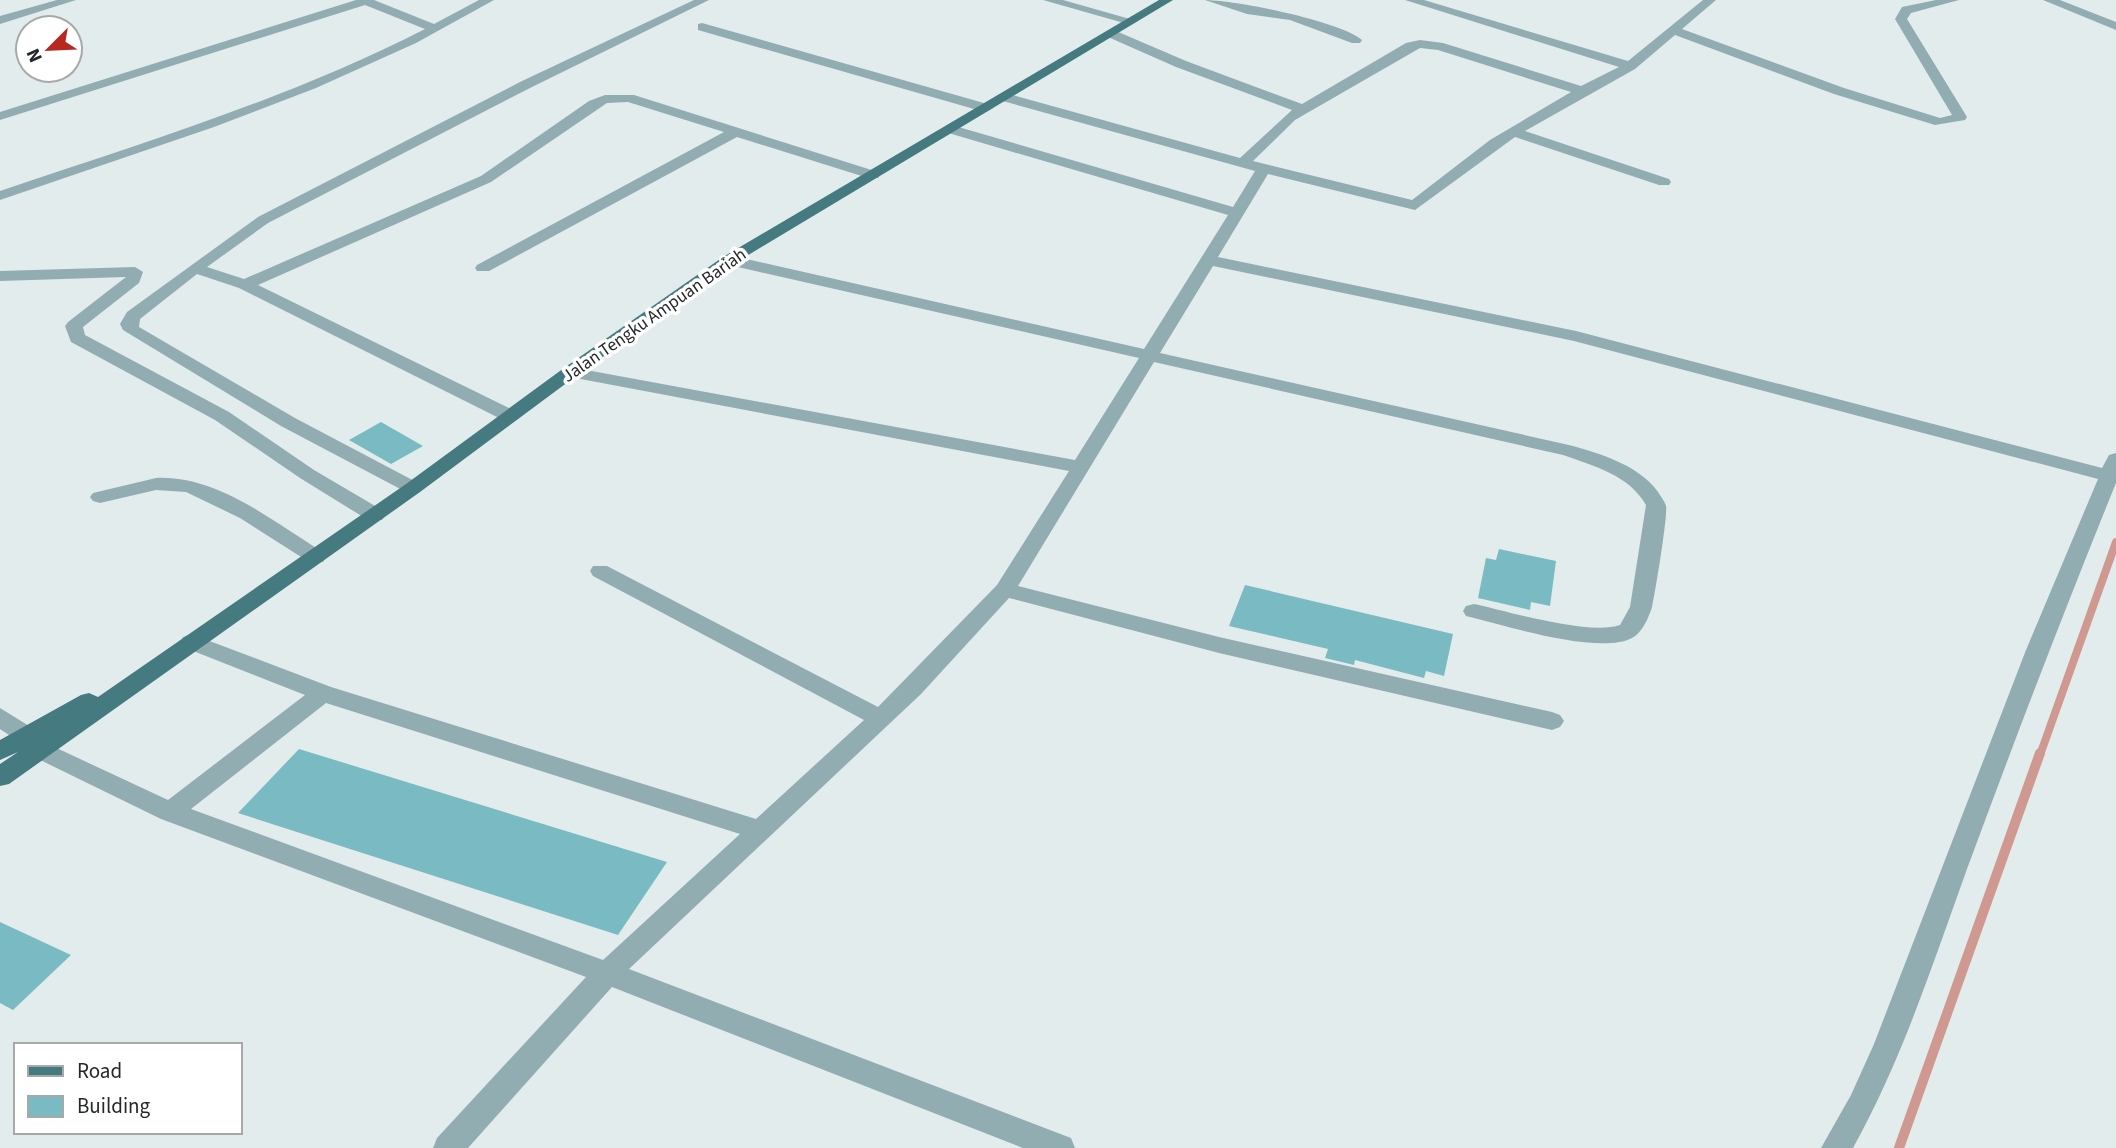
<svg xmlns="http://www.w3.org/2000/svg" width="2116" height="1148" viewBox="0 0 2116 1148" font-family="'Source Sans 3',sans-serif">
  <rect width="100%" height="100%" fill="#e3eced"/>
  <g fill="none" stroke-linecap="round" stroke-linejoin="round">
    <path stroke="#cf9890" stroke-width="8" d="M 2040,755 L 2116,542"/>
    <path stroke="#cf9890" stroke-width="10" d="M 1899,1148 L 2040,753"/>
  </g>
  <path fill="#7abbc3" d="M 381,422 L 423,446 L 391,464 L 349,440 Z
    M 1499,549 L 1556,561 L 1550,606 L 1531,602 L 1530,610 L 1478,598 L 1486,558 L 1496,560 Z
    M 1245,585 L 1453,634 L 1444,676 L 1426,671 L 1424,678 L 1355,660 L 1354,665 L 1325,658 L 1328,649 L 1229,626 Z
    M 299,749 L 667,862 L 618,935 L 238,813 Z
    M 0,922 L 71,955 L 13,1010 L 0,1003 Z"/>
  <g fill="none" stroke-linecap="round" stroke-linejoin="round">
    <path fill="#92adb1" fill-rule="evenodd" d="M 57,0 L 76,0 L 0,24 L 0,16 Z
      M 356,0 L 374,0 L 434,24 L 479,0 L 494,0 L 416,43 L 316,88 L 214,127 L 0,200 L 0,191 C 143,143 290,98 425,29 L 365,5 L 0,120 L 0,112 Z
      M 694,0 L 709,0 L 532,87 L 268,223 L 207,267 L 244,279 L 481,176 L 589,101 L 605,95 L 634,95 L 878,172 L 880,175 L 878,178 L 868,178 L 737,137 L 489,271 L 477,271 L 475,268 L 477,265 L 724,132 L 628,102 L 607,103 L 491,182 L 258,285 L 517,412 L 519,416 L 517,420 L 503,420 L 239,288 L 197,274 L 140,319 L 139,327 L 295,418 L 420,484 L 423,488 L 420,492 L 406,492 L 281,426 L 123,330 L 120,324 L 127,312 L 258,217 L 522,81 Z
      M 1043,0 L 1063,0 L 1137,21 L 1131,25 Z
      M 1205,0 C 1235,0 1340,21 1362,40 L 1360,43 L 1352,43 L 1290,20 L 1247,14 Z
      M 1405,0 L 1424,0 L 1628,61 L 1703,0 L 1716,0 L 1682,29 L 1844,88 L 1940,118 L 1952,115 L 1895,19 L 1902,7 L 1936,0 L 1959,0 L 1911,13 L 1907,19 L 1967,117 L 1965,120 L 1935,125 L 1834,94 L 1675,35 L 1635,69 L 1525,131 L 1669,179 L 1671,182 L 1669,185 L 1659,185 L 1515,137 L 1415,210 L 1268,174 L 1218,257 L 1576,331 L 2102,468 L 2109,455 L 2116,453 L 2116,483 C 2064,611 2015,739 1967,869 C 1933,963 1902,1060 1853,1148 L 1821,1148 L 1851,1095 L 1874,1044 L 2026,650 L 2098,479 L 1574,341 L 1213,266 L 1160,353 L 1569,445 C 1599,453 1639,465 1658,492 C 1660,495 1665,502 1666,506 C 1668,516 1655,593 1652,607 C 1649,617 1642,633 1632,638 C 1600,655 1510,627 1474,618 L 1466,616 L 1463,611 L 1466,606 L 1474,604 C 1507,611 1589,636 1620,625 L 1630,607 L 1646,505 C 1629,475 1594,466 1563,455 L 1154,362 L 1018,586 L 1219,637 L 1552,712 L 1560,715 L 1564,721 L 1560,727 L 1552,730 L 1219,653 L 1009,598 L 921,694 L 629,969 L 1071,1138 L 1075,1148 L 1023,1148 L 612,987 L 468,1148 L 433,1148 L 437,1138 L 586,977 L 161,819 L 32,756 L 18,741 L 0,729 L 0,708 L 34,729 L 48,744 L 168,800 L 305,695 L 183,647 L 180,642 L 183,637 L 191,634 L 331,687 L 756,819 L 864,720 L 593,576 L 590,571 L 593,566 L 607,566 L 878,707 L 997,585 L 1069,471 L 570,377 L 561,372 L 564,368 L 570,367 L 1075,460 L 1139,358 L 729,265 L 721,260 L 729,255 L 1144,349 L 1228,215 L 945,132 L 945,126 L 955,126 L 1233,207 L 1255,171 L 999,100 L 997,97 L 1004,93 L 1009,94 L 1240,158 L 1292,110 L 1176,67 L 1108,37 L 1108,31 L 1116,31 L 1186,61 L 1302,104 L 1406,43 L 1420,40 L 1443,43 L 1581,86 L 1619,67 ZM 1420,48 L 1438,50 L 1571,92 L 1490,140 L 1412,200 L 1253,161 L 1295,120 ZM 326,703 L 740,834 L 603,960 L 191,809 Z
      M 2043,0 L 2060,0 L 2116,22 L 2116,30 Z
      M 702,23 L 991,105 L 993,108 L 986,112 L 981,111 L 698,30 L 698,24 Z
      M 135,267 L 143,272 L 139,283 L 83,327 L 85,335 L 229,412 L 314,470 L 382,510 L 385,515 L 382,520 L 368,520 L 300,478 L 215,420 L 71,342 L 65,326 L 68,322 L 126,277 L 0,281 L 0,271 Z
      M 156,478 C 218,475 273,522 323,552 L 326,557 L 323,562 L 309,562 L 240,518 L 186,492 L 156,490 L 100,503 L 93,501 L 90,497 L 93,493 Z"/>
    <path fill="#457a80" fill-rule="evenodd" d="M 1159,0 L 1173,0 L 735,263 L 576,376 L 420,492 L 9,784 L 0,786 L 0,764 L 18,752 L 0,760 L 0,740 L 81,695 L 89,693 L 98,697 L 406,484 L 564,368 L 723,257 Z"/>
  </g>
  <g text-anchor="middle" stroke-width="7" stroke-linejoin="round" paint-order="stroke">
    <g font-size="18" fill="#242828" stroke="#fff">
      <text transform="translate(654 315) rotate(-35)" y="6">Jalan Tengku Ampuan Bariah</text>
    </g>
  </g>
  <rect x="14" y="1043" width="228" height="91" fill="#ffffff" stroke="#a7a9a9" stroke-width="2"/>
  <rect x="28" y="1066" width="35" height="10" fill="#457a80" stroke="#a7a9a9" stroke-width="2"/>
  <text x="77" y="1078" font-size="21" fill="#242828">Road</text>
  <rect x="28" y="1096" width="35" height="21" fill="#7abbc3" stroke="#a7a9a9" stroke-width="2"/>
  <text x="77" y="1113" font-size="21" fill="#242828">Building</text>
  <g transform="translate(49 49) rotate(246)"><circle r="33" fill="#ffffff" stroke="#a7a9a9" stroke-width="2"/>
  <path d="M0-5L12 26L0 18L-12 26Z" fill="#b72920"/>
  <text y="-10" font-size="19" font-weight="bold" text-anchor="middle" fill="#242828">N</text>
  </g>
</svg>
